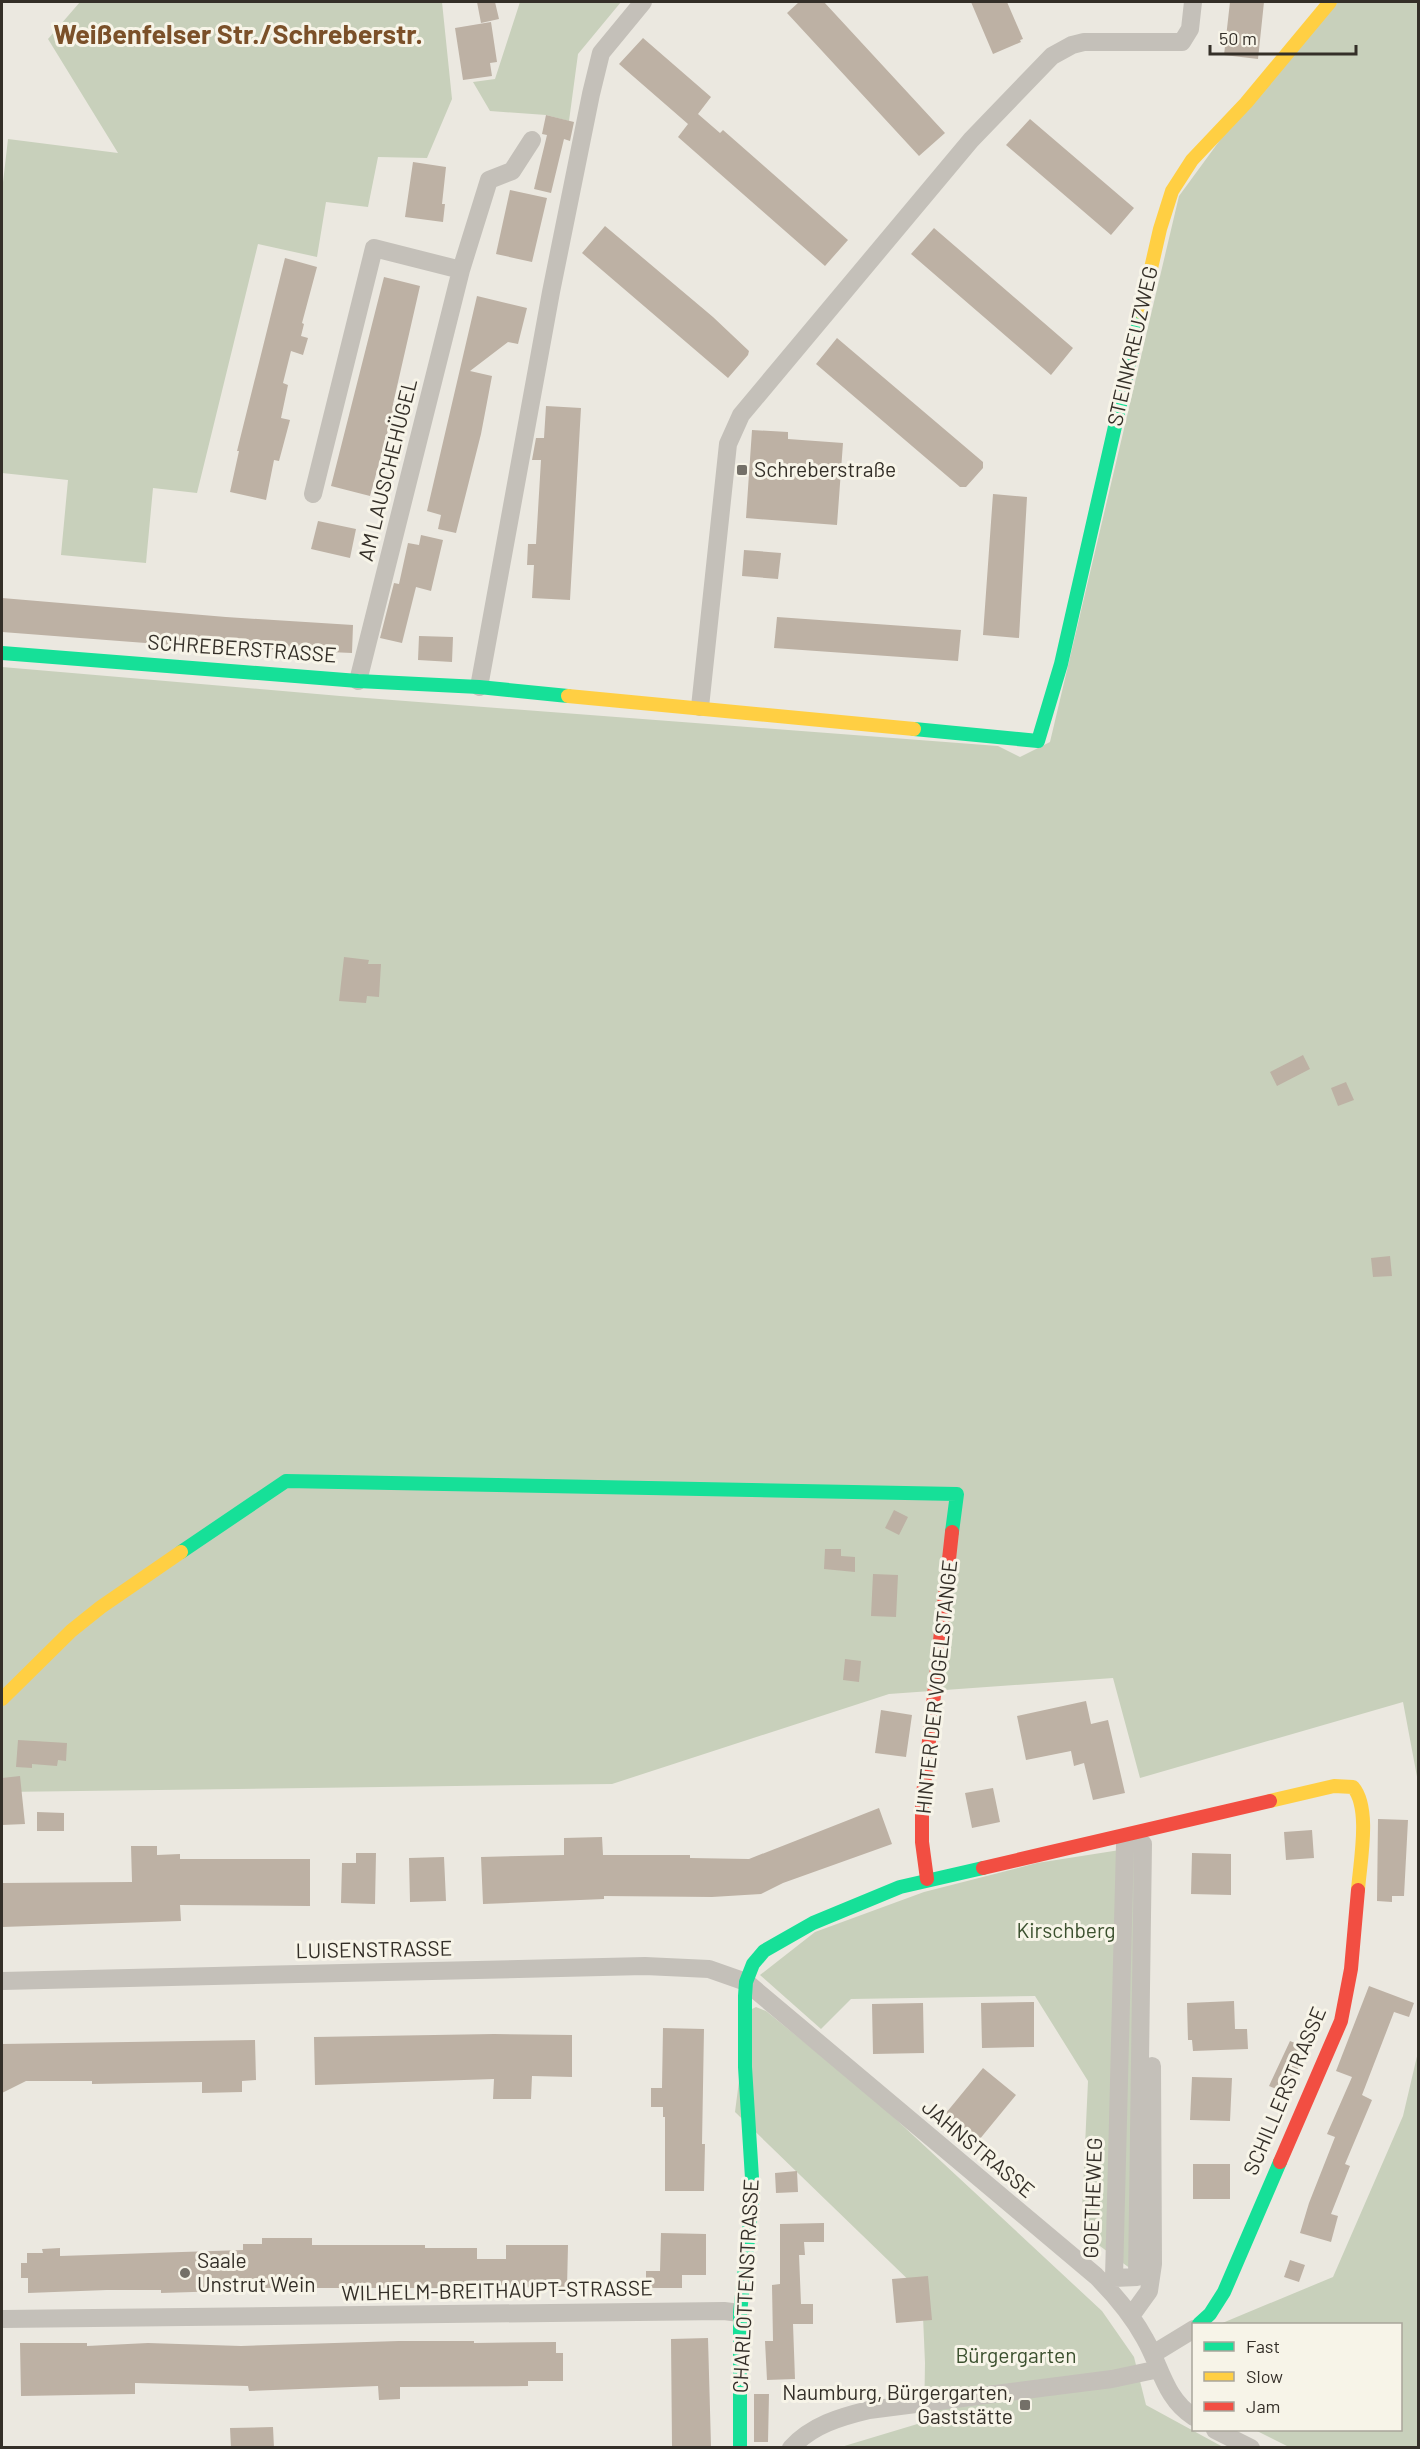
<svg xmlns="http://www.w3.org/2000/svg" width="1420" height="2449" viewBox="0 0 1420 2449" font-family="Barlow,sans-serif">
  <rect width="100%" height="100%" fill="#ebe8e0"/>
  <path fill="#c8d0bb" d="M 80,2 L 442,2 L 452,99 L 427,158 L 378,157 L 368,207 L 326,202 L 317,257 L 258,244 L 197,493 L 153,488 L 146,563 L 61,555 L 68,480 L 2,473 L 2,191 L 8,139 L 118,153 L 48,39 Z
    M 520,2 L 621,2 L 578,54 L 569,121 L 546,115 L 490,111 L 473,82 L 495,79 Z
    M 1338,2 L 1418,2 L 1418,1782 L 1403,1702 L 1140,1778 L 1113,1678 L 889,1694 L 612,1784 L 2,1792 L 2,667 L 340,696 L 998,746 L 1020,757 L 1050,742 L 1179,196 L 1223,136 Z
    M 1139,1847 L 1135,2272 L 1081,2232 L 1088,2081 L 1035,1996 L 851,1999 L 821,2029 L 760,1975 L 815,1932 L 924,1892 L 1037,1863 Z
    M 756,2007 L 766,2011 L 873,2098 L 1102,2311 L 1134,2357 L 1146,2405 L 1223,2447 L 841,2447 L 924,2422 L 925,2363 L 922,2293 L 735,2112 L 748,2011 Z
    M 1418,2052 L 1418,2447 L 1289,2447 L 1255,2430 L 1400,2430 L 1400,2324 L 1220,2324 L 1333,2277 L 1403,2116 Z"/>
  <path fill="#bdb1a4" d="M 477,2 L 495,2 L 499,19 L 481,23 Z
    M 799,2 L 824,2 L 945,133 L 919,156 L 787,13 Z
    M 971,2 L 1007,2 L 1023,39 L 1020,40 L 1021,42 L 993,54 Z
    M 1230,2 L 1264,2 L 1258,59 L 1224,55 Z
    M 491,22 L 497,62 L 490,63 L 492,76 L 463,80 L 455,28 Z
    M 643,38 L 711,97 L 698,114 L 720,133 L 723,130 L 848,240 L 825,266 L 678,137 L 688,124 L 619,64 Z
    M 546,115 L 574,122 L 570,141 L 564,139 L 551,193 L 534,189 L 547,135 L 542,134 Z
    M 1030,119 L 1134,208 L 1111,235 L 1006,145 Z
    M 413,162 L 446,167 L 442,204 L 445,204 L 443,222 L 405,217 Z
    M 510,190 L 547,198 L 532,262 L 496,254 Z
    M 605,226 L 713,317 L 749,351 L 748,355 L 728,378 L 582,253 Z
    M 934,228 L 1073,348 L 1051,375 L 911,254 Z
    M 285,258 L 317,267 L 302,323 L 304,324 L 301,336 L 308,338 L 303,355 L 291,351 L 283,383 L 288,385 L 281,418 L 290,420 L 279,461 L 274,460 L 266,500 L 230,492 L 239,451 L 237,451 Z
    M 384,277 L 420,286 L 393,404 L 395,405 L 370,496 L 331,486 Z
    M 477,296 L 527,308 L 518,344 L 508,342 L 470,371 L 492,376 L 481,434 L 456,533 L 438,529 L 441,515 L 427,511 Z
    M 837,338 L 983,462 L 983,468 L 966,487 L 960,487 L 816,364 Z
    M 546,406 L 581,408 L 570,600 L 532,598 L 534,565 L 527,565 L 528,544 L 536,544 L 541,460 L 532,460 L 536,438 L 544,438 Z
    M 752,430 L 788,432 L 788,439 L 843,443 L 837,525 L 746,518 Z
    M 993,494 L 1027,497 L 1019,638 L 983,635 Z
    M 318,521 L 356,529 L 350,558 L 311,549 Z
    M 421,535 L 443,540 L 431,591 L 416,587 L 402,643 L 380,638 L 394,583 L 399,584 L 408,543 L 419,545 Z
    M 744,550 L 781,553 L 778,579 L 742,576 Z
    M 2,598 L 226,617 L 353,625 L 352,653 L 263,649 L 263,651 L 224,649 L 2,632 Z
    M 777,617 L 961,630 L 958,661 L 774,648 Z
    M 419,636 L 453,637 L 452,662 L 418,660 Z
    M 344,957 L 369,960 L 368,964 L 381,964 L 379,997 L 367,996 L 366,1003 L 339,1001 Z
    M 1303,1055 L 1310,1069 L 1277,1086 L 1270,1072 Z
    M 1346,1082 L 1354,1100 L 1338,1106 L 1331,1088 Z
    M 1390,1256 L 1392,1276 L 1373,1277 L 1371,1258 Z
    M 894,1510 L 908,1517 L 899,1535 L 885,1528 Z
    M 825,1549 L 841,1549 L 841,1556 L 855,1557 L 855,1572 L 824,1569 Z
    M 873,1574 L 898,1575 L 896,1617 L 871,1616 Z
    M 845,1659 L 861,1661 L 859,1682 L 843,1680 Z
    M 1086,1701 L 1091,1724 L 1108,1720 L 1125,1793 L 1093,1800 L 1084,1763 L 1074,1766 L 1071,1751 L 1026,1760 L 1017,1716 Z
    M 881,1710 L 912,1715 L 906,1757 L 875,1753 Z
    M 18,1740 L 67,1743 L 66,1761 L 58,1760 L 57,1766 L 32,1764 L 32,1768 L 16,1767 Z
    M 20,1776 L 25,1824 L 2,1825 L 2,1778 Z
    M 993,1788 L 1000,1822 L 972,1828 L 965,1793 Z
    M 879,1808 L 892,1844 L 783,1883 L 761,1894 L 712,1897 L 604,1896 L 604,1899 L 483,1904 L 481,1857 L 564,1855 L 564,1838 L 602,1837 L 603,1855 L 690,1855 L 690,1858 L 749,1859 Z
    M 37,1812 L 64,1813 L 64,1831 L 37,1831 Z
    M 1378,1819 L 1408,1820 L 1404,1896 L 1392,1896 L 1392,1902 L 1377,1901 Z
    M 1312,1830 L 1314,1858 L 1286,1860 L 1284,1832 Z
    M 131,1846 L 157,1846 L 157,1855 L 180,1854 L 180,1859 L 310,1859 L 310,1906 L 180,1905 L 181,1921 L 2,1927 L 2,1883 L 132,1882 Z
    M 356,1853 L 376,1853 L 375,1904 L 341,1903 L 342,1863 L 356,1863 Z
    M 1192,1853 L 1231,1854 L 1231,1895 L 1191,1894 Z
    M 444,1857 L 446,1901 L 410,1902 L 409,1858 Z
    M 1369,1986 L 1414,2003 L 1409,2017 L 1394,2012 L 1362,2095 L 1372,2100 L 1345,2164 L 1350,2166 L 1331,2214 L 1338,2216 L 1331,2242 L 1300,2233 L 1309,2203 L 1335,2137 L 1327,2134 L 1352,2077 L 1336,2071 Z
    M 1234,2001 L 1235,2029 L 1247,2029 L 1248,2049 L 1193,2051 L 1192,2040 L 1188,2040 L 1187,2003 Z
    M 1034,2002 L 1034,2047 L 982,2048 L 981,2003 Z
    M 923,2003 L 924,2053 L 873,2054 L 872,2004 Z
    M 663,2028 L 704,2029 L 702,2144 L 705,2144 L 704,2191 L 665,2191 L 665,2117 L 663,2117 L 663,2107 L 651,2107 L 651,2088 L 662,2088 Z
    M 494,2034 L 572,2035 L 572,2077 L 532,2076 L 531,2099 L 493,2099 L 494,2079 L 315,2085 L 314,2037 Z
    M 255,2040 L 256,2080 L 242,2081 L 242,2092 L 202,2093 L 202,2082 L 92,2084 L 92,2081 L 26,2081 L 2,2093 L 2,2044 Z
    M 1290,2041 L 1307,2048 L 1287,2093 L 1269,2086 Z
    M 983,2068 L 1016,2095 L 979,2140 L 946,2113 Z
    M 1192,2077 L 1232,2078 L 1230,2121 L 1190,2120 Z
    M 1193,2164 L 1230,2164 L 1230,2199 L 1193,2199 Z
    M 797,2171 L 798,2192 L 776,2193 L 775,2173 Z
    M 824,2223 L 824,2242 L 804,2242 L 805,2255 L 799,2255 L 801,2304 L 813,2304 L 813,2324 L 793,2324 L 795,2379 L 767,2380 L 765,2341 L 773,2341 L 772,2285 L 780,2284 L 780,2224 Z
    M 661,2233 L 706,2234 L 706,2275 L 682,2275 L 682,2288 L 646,2288 L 646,2271 L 660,2271 Z
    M 262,2238 L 312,2238 L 312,2245 L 425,2245 L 425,2248 L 477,2248 L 477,2259 L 506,2259 L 506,2245 L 568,2245 L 567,2288 L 505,2287 L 505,2285 L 469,2286 L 469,2288 L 225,2288 L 225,2291 L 161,2293 L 161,2290 L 107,2290 L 28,2293 L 28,2278 L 21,2278 L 21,2263 L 27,2263 L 27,2253 L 43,2253 L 42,2249 L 60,2248 L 60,2256 L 243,2250 L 243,2244 L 262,2244 Z
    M 1290,2260 L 1305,2265 L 1299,2282 L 1284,2277 Z
    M 928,2276 L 932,2320 L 896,2323 L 892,2279 Z
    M 708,2338 L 711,2446 L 672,2446 L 671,2339 Z
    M 399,2341 L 474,2341 L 474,2343 L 556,2342 L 556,2353 L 563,2353 L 563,2381 L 528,2381 L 528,2386 L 400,2387 L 400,2399 L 379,2400 L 378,2386 L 249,2391 L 248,2386 L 135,2383 L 135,2394 L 21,2396 L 20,2343 L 87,2343 L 87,2346 L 148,2343 L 241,2346 Z
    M 754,2394 L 769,2394 L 768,2442 L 754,2442 Z
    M 273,2427 L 274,2448 L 231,2448 L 230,2428 Z"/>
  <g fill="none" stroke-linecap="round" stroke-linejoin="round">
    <path stroke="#c4c0b9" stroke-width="18" d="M 313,494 L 374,248 L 461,270
      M 358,681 L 461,270 L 489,180 L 512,171 L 532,140
      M 479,687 L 551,292 L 591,94 L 601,53 L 643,2
      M 700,707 L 728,444 L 741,415 L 971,140 L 1052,56 L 1072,45 L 1084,42 L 1182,42 L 1190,29 L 1193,2
      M 1135,1843 L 1143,1844 L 1137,2277 L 1114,2278 L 1125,1844 Z
      M 2,1981 L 645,1966 L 709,1969 L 746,1982 L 1096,2276 C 1115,2295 1132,2315 1145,2339 C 1161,2367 1165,2399 1194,2417
      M 1131,2316 L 1149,2291 L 1153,2264 L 1152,2066
      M 2,2319 L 724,2311 L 740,2313
      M 1153,2354 L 1194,2329
      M 1215,2430 L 1251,2448
      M 791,2448 C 812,2425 840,2417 869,2410 L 1112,2379 L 1159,2369"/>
    <path stroke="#16e098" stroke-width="14" d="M 2,653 L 358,681 L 479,687 L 568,696
      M 914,729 L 1038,741 L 1061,664 L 1141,312
      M 181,1552 L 286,1481 L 957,1494 L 952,1532
      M 1199,2324 L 1210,2314 L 1224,2292 L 1280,2162
      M 740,2448 L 740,2313 L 753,2194 L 745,2067 L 745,1996 L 746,1982 L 753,1964 L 764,1951 L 813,1923 L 900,1887 L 983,1868"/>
    <path stroke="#ffcf43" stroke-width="14" d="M 1141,312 L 1160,229 L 1172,191 L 1192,160 L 1246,103 L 1330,2
      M 568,696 L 914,729
      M 2,1699 L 71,1631 L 101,1607 L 181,1552
      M 1270,1801 L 1334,1786 L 1353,1787 C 1371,1808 1360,1862 1358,1890"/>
    <path stroke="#f24e42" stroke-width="14" d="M 983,1868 L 1270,1801
      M 927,1879 L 922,1842 L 922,1804 L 952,1532
      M 1280,2162 L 1341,2021 L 1351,1969 L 1358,1890"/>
  </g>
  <g fill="#747068" stroke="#f7f4e8" stroke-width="2">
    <rect x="736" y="464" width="12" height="12" rx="3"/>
    <circle cx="185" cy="2273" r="6"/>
    <rect x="1019" y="2399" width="12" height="12" rx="3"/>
  </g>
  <g text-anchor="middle" stroke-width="6" stroke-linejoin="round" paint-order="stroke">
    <g font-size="21" fill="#342f28" stroke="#f7f4e8">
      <text transform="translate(1133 346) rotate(-77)" y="7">STEINKREUZWEG</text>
      <text transform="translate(388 470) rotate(-76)" y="7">AM LAUSCHEHÜGEL</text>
      <text transform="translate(242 649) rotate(4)" y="7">SCHREBERSTRASSE</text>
      <text transform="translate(937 1687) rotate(-84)" y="7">HINTER DER VOGELSTANGE</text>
      <text transform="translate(374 1950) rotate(-1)" y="7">LUISENSTRASSE</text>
      <text transform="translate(1285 2091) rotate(-67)" y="7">SCHILLERSTRASSE</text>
      <text transform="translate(978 2149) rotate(40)" y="7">JAHNSTRASSE</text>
      <text transform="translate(1093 2198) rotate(-88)" y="7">GOETHEWEG</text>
      <text transform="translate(746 2286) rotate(-87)" y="7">CHARLOTTENSTRASSE</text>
      <text transform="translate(497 2291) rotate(-1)" y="7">WILHELM-BREITHAUPT-STRASSE</text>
    </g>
    <g font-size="21" fill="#342f28" stroke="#f7f4e8" text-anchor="start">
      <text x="754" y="477">Schreberstraße</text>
      <text x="197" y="2268">Saale<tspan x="197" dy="24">Unstrut Wein</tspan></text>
      <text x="1013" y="2400" text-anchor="end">Naumburg, Bürgergarten,<tspan x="1013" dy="24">Gaststätte</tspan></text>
    </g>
    <g font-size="21" fill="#3b502e" stroke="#f7f4e8">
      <text x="1066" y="1938">Kirschberg</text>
      <text x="1016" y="2363">Bürgergarten</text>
    </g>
    <g font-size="27" font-weight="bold" fill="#7b5029" stroke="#f7f4e8">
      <text x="238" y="44">Weißenfelser Str./Schreberstr.</text>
    </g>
  </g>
  <rect width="1420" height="2449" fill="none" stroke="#342f28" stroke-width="6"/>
  <rect x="1192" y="2323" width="210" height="108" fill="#f7f4e8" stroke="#a9a59b" stroke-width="1.5"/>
  <rect x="1204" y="2342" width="30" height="9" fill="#16e098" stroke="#a9a59b" stroke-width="1.5"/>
  <text x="1246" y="2353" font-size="18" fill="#342f28">Fast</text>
  <rect x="1204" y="2372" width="30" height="9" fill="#ffcf43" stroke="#a9a59b" stroke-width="1.5"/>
  <text x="1246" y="2383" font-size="18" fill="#342f28">Slow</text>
  <rect x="1204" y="2402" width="30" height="9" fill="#f24e42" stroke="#a9a59b" stroke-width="1.5"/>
  <text x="1246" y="2413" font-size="18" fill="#342f28">Jam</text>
  <path d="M1210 45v9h146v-9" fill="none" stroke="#342f28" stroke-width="3"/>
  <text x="1219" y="45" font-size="18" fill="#342f28" stroke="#f7f4e8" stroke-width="4.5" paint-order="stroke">50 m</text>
</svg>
